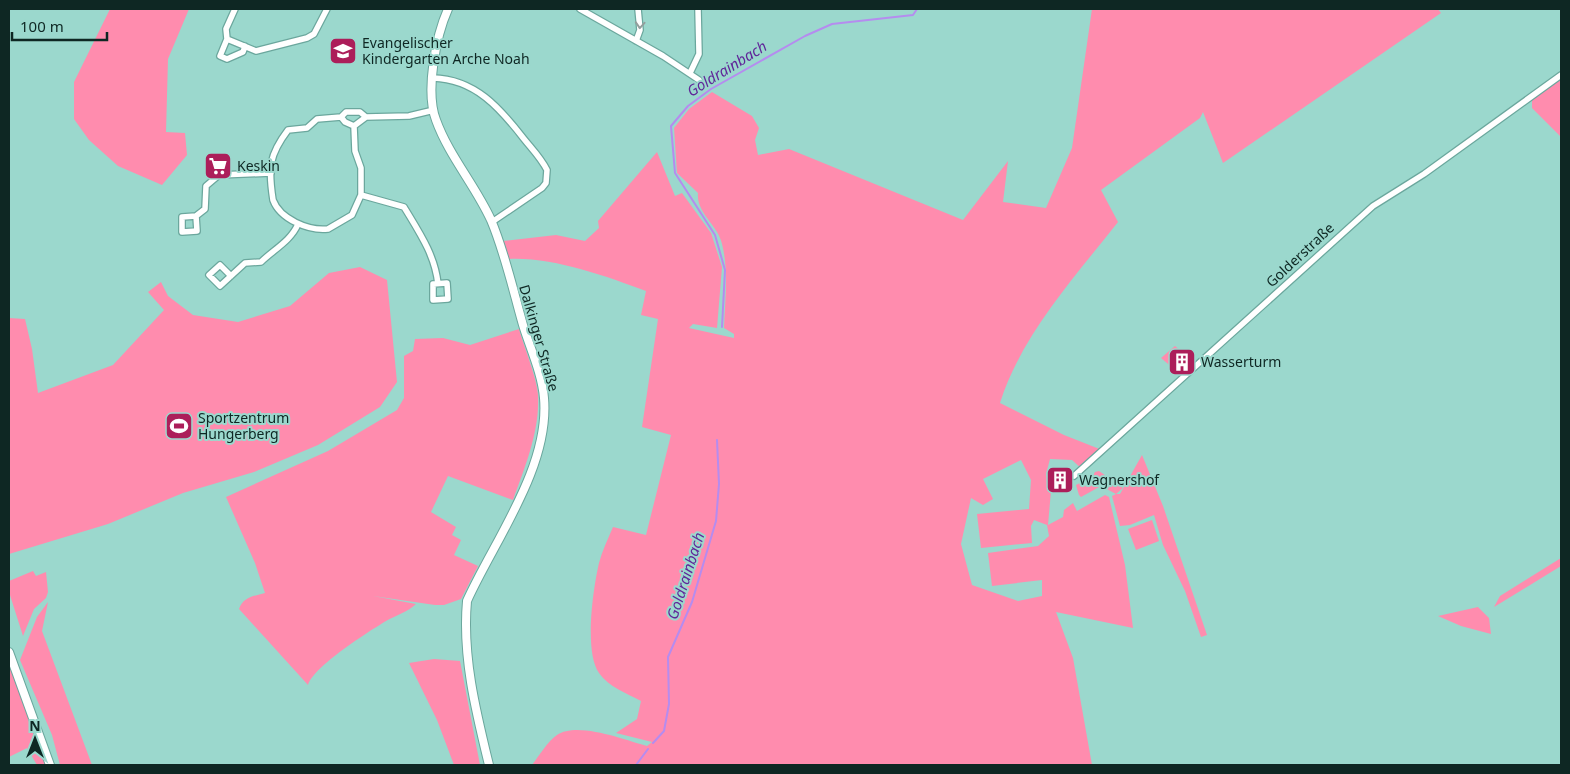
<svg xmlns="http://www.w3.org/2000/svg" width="1570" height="774" viewBox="0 0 1570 774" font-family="'Noto Sans',sans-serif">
  <rect width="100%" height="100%" fill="#9bd8cd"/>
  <path fill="#ff8cae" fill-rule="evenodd" d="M 110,9 L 189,9 L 168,59 L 166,132 L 185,133 L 187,155 L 162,185 L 118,166 L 89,140 L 74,119 L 74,82 Z
    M 1092,9 L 1438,9 L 1441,13 L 1223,163 L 1203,112 L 1200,118 L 1101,190 L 1118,222 C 1074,278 1022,334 1000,403 L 1064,435 L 1102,450 L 1082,469 L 1072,460 L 1050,459 L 1046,474 L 1051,491 L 1048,525 L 1063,517 L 1064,510 L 1073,503 L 1077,511 L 1105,495 L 1109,497 L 1125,565 L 1133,628 L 1056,612 L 1073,658 L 1092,765 L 532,765 C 539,756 547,742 557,735 C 577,721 625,740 647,746 L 652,742 L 616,733 L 637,719 L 641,701 C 626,693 609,687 599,673 C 584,652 593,589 599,563 C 602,551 608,539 613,527 L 646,535 L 671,435 L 642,427 L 658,319 L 641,315 L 646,291 C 605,276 553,257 509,259 L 503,241 L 556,235 L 585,241 L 599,228 L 598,221 L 657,152 L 675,196 L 682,193 L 711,233 L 722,267 L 717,328 L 693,324 L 689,328 L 734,338 L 734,334 L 724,328 C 725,300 729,271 722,244 C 718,225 696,213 698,193 L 677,173 L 674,128 L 689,109 L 712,92 L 752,116 L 759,128 L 755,140 L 758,155 L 789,149 L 963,220 L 1008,161 L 1003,202 L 1046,208 L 1072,148 ZM 1021,460 L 1031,480 L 1029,509 L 977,514 L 981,548 L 1032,543 L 1031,526 L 1034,520 L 1047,525 L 1049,536 L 1038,546 L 988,553 L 992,586 L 1042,580 L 1042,596 L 1018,601 L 972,585 L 961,544 L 971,498 L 983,505 L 993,499 L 983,479 Z
    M 1561,78 L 1561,137 L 1532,108 L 1532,99 Z
    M 360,267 L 387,280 L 397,382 L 380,407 L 318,445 L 254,472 L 183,493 L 108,524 L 9,554 L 9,318 L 25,319 L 32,349 L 38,393 L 113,365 L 164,310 L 148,292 L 161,282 L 168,296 L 193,315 L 238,322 L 290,306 L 329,273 Z
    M 519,329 C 524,347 537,378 538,395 C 540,431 525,467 513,500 L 448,476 L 431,512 L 456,527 L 452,535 L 461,540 L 454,555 L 478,566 L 461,599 L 444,605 L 435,605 L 373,596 L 416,604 C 409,611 395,616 386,621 C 368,632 314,666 308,685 L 239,609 C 243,597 254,596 265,593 L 255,563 L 226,497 L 328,451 L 397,410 L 404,398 L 404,356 L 413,351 L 415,339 L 443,338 L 470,345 Z
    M 1175,346 L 1194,362 L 1180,374 L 1161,358 Z
    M 1142,455 L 1163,506 L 1207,635 L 1201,637 L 1185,591 L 1163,545 L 1154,515 L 1130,525 L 1120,526 L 1112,496 L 1116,494 L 1101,486 L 1081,497 L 1079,495 L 1076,485 L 1080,483 L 1087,487 L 1095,472 L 1099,471 L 1123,488 L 1116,494 L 1120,494 Z
    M 1152,520 L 1159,541 L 1136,550 L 1128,529 Z
    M 1561,558 L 1561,566 L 1494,607 L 1500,596 Z
    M 33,571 L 36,576 L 46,572 L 48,592 L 46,598 L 34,609 L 23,636 L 9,592 L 9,581 Z
    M 48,602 L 42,631 L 92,765 L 60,765 L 52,735 L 20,660 L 37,617 Z
    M 1478,607 L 1489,618 L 1491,634 L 1461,626 L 1438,616 Z
    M 434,659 L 460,661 L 480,765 L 454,765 L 437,720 L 409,663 Z
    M 9,663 L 46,765 L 37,765 L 27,748 L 9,757 Z"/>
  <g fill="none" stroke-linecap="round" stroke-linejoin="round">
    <path stroke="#b58cef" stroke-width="2" d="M 722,327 L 725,270 L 715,235 L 675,173 L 671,126 L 688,106 L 711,89 L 805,36 L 832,24 L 913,15 L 917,9
      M 653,743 L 664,731 L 669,704 L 668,657 L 692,602 L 716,521 L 719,484 L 717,440
      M 636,765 L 648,749"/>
    <g stroke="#6ba79d" stroke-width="8">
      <path id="minor" d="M 580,9 L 663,56 L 699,80
        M 227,39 L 226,29 L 235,9
        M 636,41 L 640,30 L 638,9
        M 245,46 L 243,52 L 227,59 L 220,56 L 227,39 L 256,51 L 307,38 L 314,34 L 327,9
        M 690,73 L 699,54 L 698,9
        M 433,78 C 475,79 500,108 524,139 C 532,149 541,158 547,170 L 546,183 L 542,188 L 492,222
        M 346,112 L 360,112 L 366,117 L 354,126 L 345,122 L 341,117 Z
        M 341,117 L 317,119 L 307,128 L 288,130 C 269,155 268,168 273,200 C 280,219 308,231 328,229 L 352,215 L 361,195 L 361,168 L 355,151 L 354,126
        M 366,117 L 409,116 L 434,110
        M 361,195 L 404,207 C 419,232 435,255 438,284
        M 196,216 L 197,231 L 182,232 L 182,217 L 196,216 L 205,209 L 206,186 L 219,175 L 271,173
        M 231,276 L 220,265 L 209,275 L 220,286 L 245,263 L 261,262 C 273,250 291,241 298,224
        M 447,283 L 448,299 L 433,300 L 433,284 Z
        M 1074,476 L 1373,206 L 1424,174 L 1561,75"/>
    </g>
    <g stroke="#6ba79d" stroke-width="10">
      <path id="tertiary" d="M 448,9 C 436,36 425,91 436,120 C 449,156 475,185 491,220 C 505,253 513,290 523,325 C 530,348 542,373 544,398 C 550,467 494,541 467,601 C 462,656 476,712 489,765
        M 9,652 L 50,765"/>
    </g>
    <use href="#minor" stroke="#fff" stroke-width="5.5"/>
    <use href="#tertiary" stroke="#fff" stroke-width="8"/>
  </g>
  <defs><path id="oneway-chevron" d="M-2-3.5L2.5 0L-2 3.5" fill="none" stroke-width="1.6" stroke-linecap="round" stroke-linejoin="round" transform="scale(1.25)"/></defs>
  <use stroke="#939e9c" href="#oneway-chevron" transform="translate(640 25) rotate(94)"/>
  <defs>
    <g id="school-square" transform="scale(1.4375)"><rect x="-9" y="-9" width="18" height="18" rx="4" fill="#ac1e5a" stroke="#9bd8cd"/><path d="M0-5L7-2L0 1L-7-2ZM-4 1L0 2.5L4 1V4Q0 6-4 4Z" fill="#fff"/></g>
    <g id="supermarket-square" transform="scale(1.4375)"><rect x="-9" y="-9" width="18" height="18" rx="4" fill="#ac1e5a" stroke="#9bd8cd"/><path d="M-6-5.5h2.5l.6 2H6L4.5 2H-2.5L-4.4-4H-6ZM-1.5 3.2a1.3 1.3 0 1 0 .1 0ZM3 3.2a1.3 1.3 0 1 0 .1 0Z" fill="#fff"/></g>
    <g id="building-square" transform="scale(1.4375)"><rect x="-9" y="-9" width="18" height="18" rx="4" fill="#ac1e5a" stroke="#9bd8cd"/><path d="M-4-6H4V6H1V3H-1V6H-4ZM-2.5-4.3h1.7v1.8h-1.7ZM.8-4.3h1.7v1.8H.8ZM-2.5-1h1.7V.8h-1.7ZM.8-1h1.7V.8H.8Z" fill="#fff"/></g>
    <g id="stadium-square" transform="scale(1.4375)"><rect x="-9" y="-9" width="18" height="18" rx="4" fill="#ac1e5a" stroke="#9bd8cd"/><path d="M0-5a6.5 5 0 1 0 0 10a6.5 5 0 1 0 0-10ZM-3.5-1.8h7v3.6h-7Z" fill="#fff"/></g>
  </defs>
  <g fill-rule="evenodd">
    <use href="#school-square" x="343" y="51"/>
    <use href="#supermarket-square" x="218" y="166"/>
    <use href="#building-square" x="1182" y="362"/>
    <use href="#stadium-square" x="179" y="426"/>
    <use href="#building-square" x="1060" y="480"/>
  </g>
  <g text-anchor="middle" stroke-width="4" stroke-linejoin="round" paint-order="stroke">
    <g font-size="14" fill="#0e2723" stroke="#9bd8cd" text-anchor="start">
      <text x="362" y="48">Evangelischer<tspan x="362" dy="16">Kindergarten Arche Noah</tspan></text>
      <text x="237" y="171">Keskin</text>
      <text x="1201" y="367">Wasserturm</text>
      <text x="198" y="423">Sportzentrum<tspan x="198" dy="16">Hungerberg</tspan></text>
      <text x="1079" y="485">Wagnershof</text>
    </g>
    <g font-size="14" fill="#0e2723" stroke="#9bd8cd">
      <text transform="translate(1300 255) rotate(-43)" y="5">Golderstraße</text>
      <text transform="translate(539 338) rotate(74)" y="5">Dalkinger Straße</text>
    </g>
    <g font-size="15" font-style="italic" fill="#602799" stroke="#9bd8cd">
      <text transform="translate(727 69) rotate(-32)" y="5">Goldrainbach</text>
      <text transform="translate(686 576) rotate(-72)" y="5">Goldrainbach</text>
    </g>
  </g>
  <rect width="1570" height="774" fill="none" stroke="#0e2723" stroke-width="20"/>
  <g transform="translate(35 739)" stroke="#9bd8cd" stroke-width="4" paint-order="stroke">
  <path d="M0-4L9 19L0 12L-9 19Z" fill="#0e2723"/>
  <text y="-8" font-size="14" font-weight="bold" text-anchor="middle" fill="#0e2723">N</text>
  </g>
  <path d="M12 32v8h95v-8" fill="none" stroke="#0e2723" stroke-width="2.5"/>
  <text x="20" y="32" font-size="15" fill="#0e2723" stroke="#9bd8cd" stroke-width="4" paint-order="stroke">100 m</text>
</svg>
